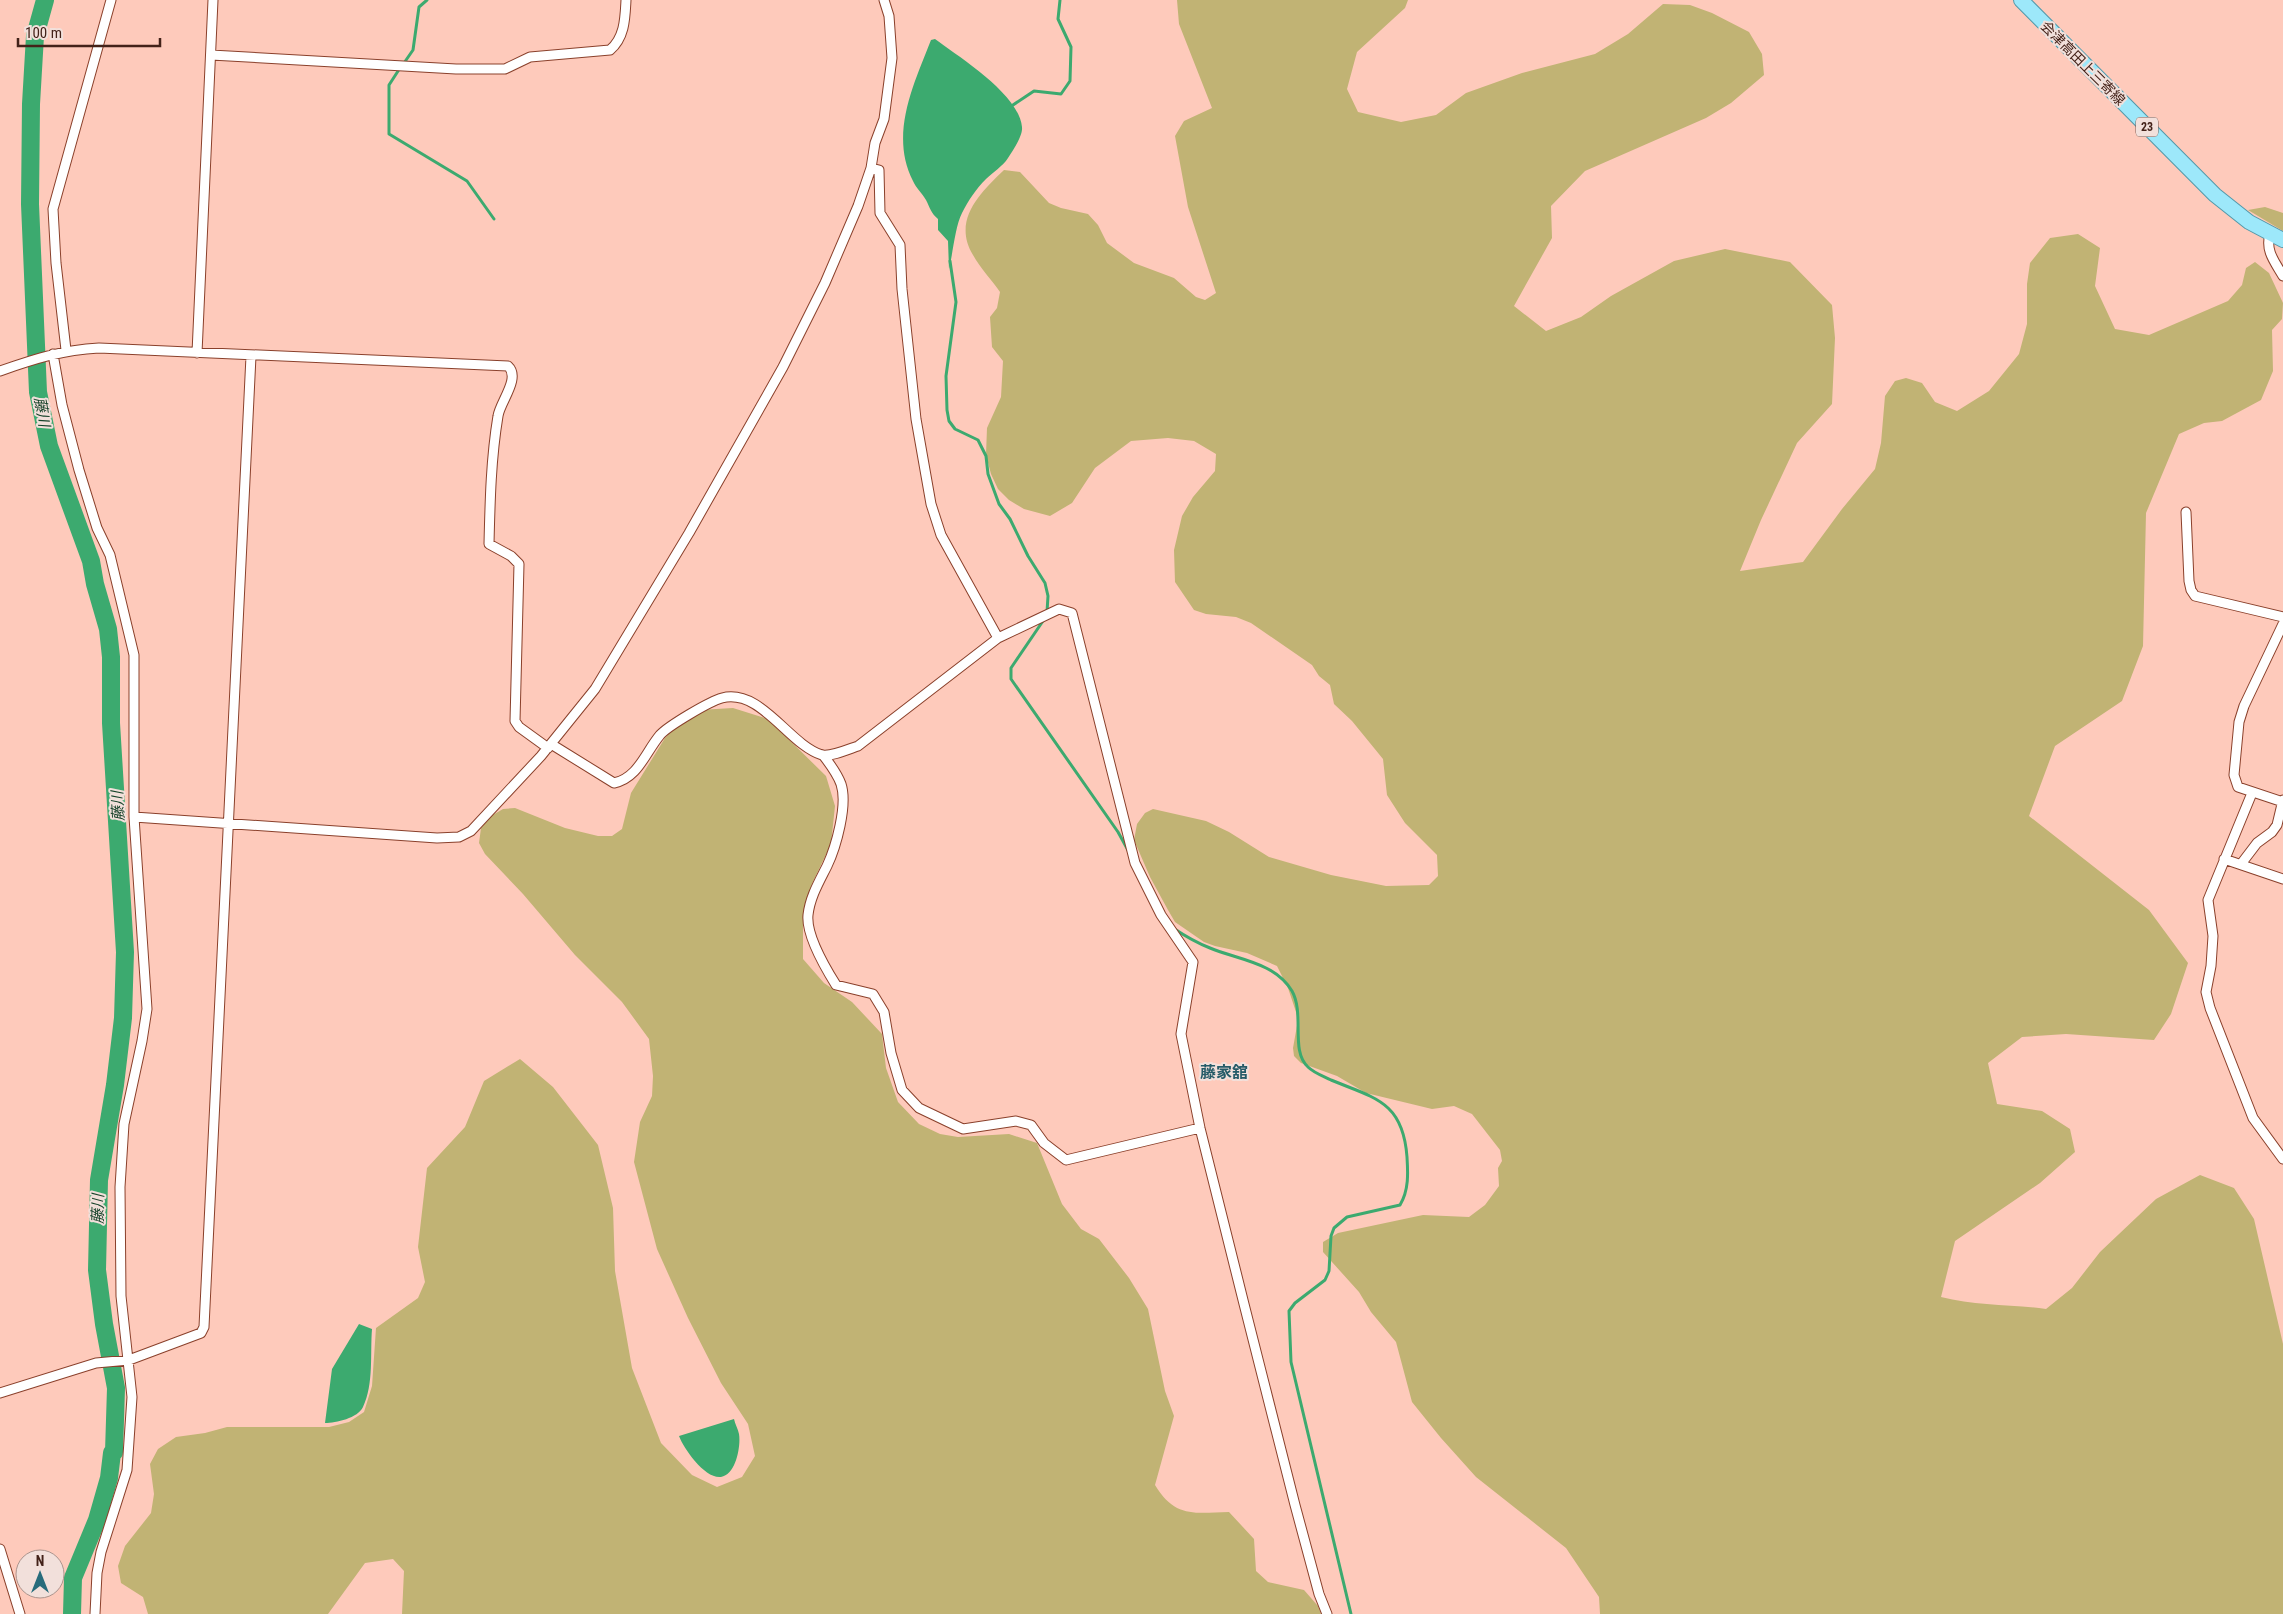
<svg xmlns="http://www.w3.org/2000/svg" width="2283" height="1614" viewBox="0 0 2283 1614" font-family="'Roboto Condensed','Noto Sans JP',sans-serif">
  <rect width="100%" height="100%" fill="#fecabb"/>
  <path fill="#c1b374" d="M 1177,0 L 1408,0 L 1405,8 L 1357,52 L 1347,89 L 1358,112 L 1401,122 L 1436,115 L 1466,93 L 1522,73 L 1595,54 L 1628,34 L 1663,4 L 1690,5 L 1712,13 L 1749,32 L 1762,54 L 1764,75 L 1731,103 L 1706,118 L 1585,171 L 1551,206 L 1552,238 L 1514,306 L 1546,331 L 1581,317 L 1611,296 L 1674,261 L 1725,249 L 1790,262 L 1832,305 L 1835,338 L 1832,404 L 1797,443 L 1761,520 L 1740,571 L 1803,562 L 1842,509 L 1875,469 L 1881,443 L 1885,396 L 1895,381 L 1906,378 L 1922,383 L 1935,402 L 1957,411 L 1989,391 L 2019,354 L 2027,324 L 2027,284 L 2030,263 L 2050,238 L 2078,234 L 2100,248 L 2095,286 L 2115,329 L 2149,335 L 2228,301 L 2242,285 L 2246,268 L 2255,262 L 2269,273 L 2283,303 L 2282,319 L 2272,330 L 2273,371 L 2261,400 L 2222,421 L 2204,423 L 2179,434 L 2146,513 L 2143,646 L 2122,701 L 2055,746 L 2029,816 L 2149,910 L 2188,963 L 2171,1014 L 2154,1040 L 2066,1034 L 2022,1037 L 1988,1063 L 1997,1104 L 2042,1111 L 2070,1129 L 2075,1152 L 2040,1183 L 1955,1241 L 1941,1297 C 1975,1306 2010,1304 2046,1309 L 2072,1288 L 2100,1252 L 2156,1199 L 2200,1175 L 2234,1188 L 2254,1219 L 2283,1344 L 2283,1614 L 1600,1614 L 1599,1597 L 1566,1548 L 1476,1477 L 1441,1438 L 1412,1402 L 1396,1342 L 1371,1312 L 1359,1292 L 1323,1252 L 1323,1242 L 1338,1233 L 1423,1215 L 1469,1217 L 1485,1205 L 1499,1186 L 1498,1168 L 1502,1161 L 1500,1150 L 1472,1114 L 1454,1106 L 1432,1109 L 1366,1093 L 1337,1076 L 1301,1063 L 1294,1056 L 1293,1048 L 1298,1020 L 1296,1012 L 1288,988 L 1277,966 L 1247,953 L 1215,946 L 1204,942 L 1175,922 L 1168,910 L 1150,877 L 1134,840 L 1137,824 L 1145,813 L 1153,809 L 1206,821 L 1229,832 L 1269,857 L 1331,875 L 1386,886 L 1429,885 L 1438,876 L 1437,855 L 1405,823 L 1387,795 L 1383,759 L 1352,721 L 1334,704 L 1330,685 L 1319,676 L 1312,665 L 1251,623 L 1236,617 L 1206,614 L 1194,610 L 1175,582 L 1174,550 L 1182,516 L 1193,497 L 1215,471 L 1216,454 L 1194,441 L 1168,438 L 1131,441 L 1095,468 L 1072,503 L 1050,516 L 1024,509 L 1009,500 L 998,489 L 991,474 L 986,455 L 987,428 L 1001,397 L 1003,361 L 992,347 L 990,317 L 997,308 L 1000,292 C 992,280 980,268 973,255 C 952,220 980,193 1004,170 L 1020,172 L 1049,203 L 1061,208 L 1088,214 L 1098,225 L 1107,243 L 1134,263 L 1174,278 L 1196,297 L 1205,300 L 1216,293 L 1188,207 L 1175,136 L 1184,121 L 1212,108 L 1179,24 Z
    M 2265,207 L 2283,213 L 2283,231 L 2248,210 Z
    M 733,708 L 768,719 L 826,776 L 835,806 L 831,844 L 812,884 L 803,925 L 803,959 L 824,983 L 852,1002 L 882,1034 L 886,1068 L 898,1102 L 919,1124 L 940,1134 L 958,1137 L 1009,1134 L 1037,1143 L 1062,1204 L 1081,1229 L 1099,1239 L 1129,1278 L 1148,1309 L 1165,1391 L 1174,1416 L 1155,1485 C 1175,1518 1194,1513 1229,1512 L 1254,1539 L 1256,1571 L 1268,1582 L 1304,1590 L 1318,1606 L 1321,1614 L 402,1614 L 404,1571 L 393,1559 L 365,1563 L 328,1614 L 148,1614 L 143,1597 L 121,1583 L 118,1566 L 125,1546 L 151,1513 L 154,1494 L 150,1464 L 158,1449 L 176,1437 L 205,1433 L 227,1427 L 329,1427 L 349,1422 L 364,1412 L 372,1386 L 376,1328 L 418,1298 L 425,1282 L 418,1247 L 427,1168 L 465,1127 L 484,1081 L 520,1059 L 553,1087 L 598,1145 L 613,1208 L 615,1271 L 632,1368 L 661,1443 L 692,1475 L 717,1487 L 742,1477 L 755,1456 L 748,1424 L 721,1383 L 688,1318 L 657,1249 L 634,1162 L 640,1122 L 652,1096 L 653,1076 L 649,1039 L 622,1002 L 575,955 L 523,894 L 485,854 L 479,843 L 481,828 L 491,816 L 503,809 L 515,808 L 565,828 L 598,836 L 612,836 L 622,829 L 631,793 L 665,738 L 681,721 L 699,710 Z"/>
  <path fill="#3caa6f" d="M 935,39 C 959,57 1019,94 1022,127 C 1023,136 1013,150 1008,158 C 1003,166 993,172 986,179 C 976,189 968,201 962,213 C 955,227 953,253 949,269 L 948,241 L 938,230 L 938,219 C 931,213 930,208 926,200 C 922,193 916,188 913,181 C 889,134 914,84 931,40 Z
    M 359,1324 L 372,1329 C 370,1353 374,1384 363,1407 C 358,1418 336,1423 325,1423 L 332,1369 Z
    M 734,1419 C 735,1424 738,1429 739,1434 C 741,1446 736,1475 721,1477 C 705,1479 684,1449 679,1436 Z"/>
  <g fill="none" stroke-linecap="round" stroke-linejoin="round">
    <path stroke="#3caa6f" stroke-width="3" d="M 404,63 L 413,50 L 419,7 L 427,0
      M 400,68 L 389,85 L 389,134 L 467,181 L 494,219
      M 1010,107 L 1034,91 L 1061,94 L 1070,81 L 1071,47 L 1058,19 L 1060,0
      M 950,261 L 956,302 L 946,376 L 947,410 L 949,421 L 955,429 L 978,440 L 986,456 L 988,474 L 999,504 L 1010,519 L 1028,556 L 1045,583 L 1048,596 L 1047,612
      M 1045,618 L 1011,668 L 1011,679 L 1118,832 L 1129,852
      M 1173,928 C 1185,936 1197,943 1210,948 C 1239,960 1274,962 1292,991 C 1305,1014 1290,1051 1308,1067 C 1314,1073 1323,1076 1331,1080 C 1374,1098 1403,1101 1407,1157 C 1408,1173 1409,1190 1400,1205 L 1347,1217 L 1334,1228 L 1331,1236 L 1329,1271 L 1325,1280 L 1295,1303 L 1289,1311 L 1291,1362 L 1351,1614"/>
    <path stroke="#3caa6f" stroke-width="18" d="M 45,0 L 35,36 L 31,104 L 30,204 L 38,392 L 49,446 L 91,561 L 95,584 L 108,629 L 111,657 L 111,723 L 125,952 L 123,1018 L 115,1085 L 99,1180 L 97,1270 L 104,1324 L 116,1388 L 114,1452 L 112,1453 L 109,1478 L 97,1520 L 73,1578 L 72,1614"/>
    <g stroke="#8a402b" stroke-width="11">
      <path id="minor" d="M 211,55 L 456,69 L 505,69 L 530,57 L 610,50 C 625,37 625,18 626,0
        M 871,168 L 879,170 L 880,213 L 900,245 L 902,289 L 916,419 L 931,504 L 941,535 L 998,638
        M 2270,234 C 2265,251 2275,262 2283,276
        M 66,350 L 56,263 L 53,209 L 111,0
        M 197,353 L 213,0
        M 53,354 L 62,405 L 79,470 L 97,528 L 110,555 L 134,655 L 134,817 L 147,1009 L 142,1041 L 124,1124 L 120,1187 L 121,1296 L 132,1397 L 127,1470 L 101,1552 L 97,1573 L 95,1614
        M 0,371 C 34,359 62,350 99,348 L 508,366 C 521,378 500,402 498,416 C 491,458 490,501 489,544 L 511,556 L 519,564 L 515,721 L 519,727 L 548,748
        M 2186,512 L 2189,581 L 2191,590 L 2195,596 L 2283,617
        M 551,744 L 614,783 C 638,778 645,753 660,735 C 668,726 710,701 722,698 C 761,688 789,745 822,755 C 831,757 849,749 858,746 L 998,638 L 1059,609 L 1072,613 L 1135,863 L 1161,915 L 1193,962 L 1181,1034 L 1200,1128 L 1244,1304 L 1295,1505 L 1319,1594 L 1327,1614
        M 823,755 C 830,764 837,773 841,784 C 848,805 836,847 827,866 C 819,882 810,897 808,915 C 806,935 826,969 836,985 L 873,994 L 884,1012 L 891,1053 L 902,1090 L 919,1108 L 963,1129 L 1016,1121 L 1031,1125 L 1044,1143 L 1066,1160 L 1200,1128
        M 2252,793 L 2208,900 L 2213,936 L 2211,966 L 2206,992 L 2210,1008 L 2253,1118 L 2283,1159
        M 2283,802 L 2238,787 L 2234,775 L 2239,722 L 2244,706 L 2283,624
        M 134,817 L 437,838 L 459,837 L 471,831 L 541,756 L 595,689 L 689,533 L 783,367 L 825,283 L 858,206 L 871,168 L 875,143 L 884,119 L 892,58 L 889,16 L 884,0
        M 2224,859 L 2283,879
        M 2241,864 L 2257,843 L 2272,832 L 2277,825 L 2283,800
        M 0,1393 L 96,1363 L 129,1360 L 201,1333 L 204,1327 L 251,356
        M 0,1549 L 20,1614"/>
    </g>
    <g stroke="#5398a9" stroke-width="16">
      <path id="primary" d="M 2021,0 L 2215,195 L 2249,222 L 2283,240"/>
    </g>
    <use href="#minor" stroke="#fff" stroke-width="9"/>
    <use href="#primary" stroke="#9de8fa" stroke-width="14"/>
  </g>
  <g text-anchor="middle" stroke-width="4" stroke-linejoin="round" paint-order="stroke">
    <rect fill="#f2e0db" stroke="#785b53" stroke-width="1" x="2136" y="117.5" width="22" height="19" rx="4"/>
    <g font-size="12" font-weight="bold" fill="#432219">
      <text x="2147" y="131">23</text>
    </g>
    <g font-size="14" fill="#432219" stroke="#f2e0db">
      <text transform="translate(2083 63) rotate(45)" y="5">会津高田上三寄線</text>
    </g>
    <g font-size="15" font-style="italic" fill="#16422a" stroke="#f2e0db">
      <text transform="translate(42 412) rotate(80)" y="5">藤川</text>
      <text transform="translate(118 806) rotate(-93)" y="5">藤川</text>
      <text transform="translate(98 1209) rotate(-89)" y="5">藤川</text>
    </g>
    <g font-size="16" font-weight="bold" fill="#255b68" stroke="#f2e0db">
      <text x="1224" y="1078">藤家舘</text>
    </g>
  </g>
  <g transform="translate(40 1574)"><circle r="24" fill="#f2e0db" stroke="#ac948d"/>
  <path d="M0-4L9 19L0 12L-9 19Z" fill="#286c7c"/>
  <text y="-8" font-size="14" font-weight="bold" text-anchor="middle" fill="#432219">N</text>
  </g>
  <path d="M18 38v8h142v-8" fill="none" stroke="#432219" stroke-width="2.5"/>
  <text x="25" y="38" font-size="15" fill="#432219" stroke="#f2e0db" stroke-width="4" paint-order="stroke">100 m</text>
</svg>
